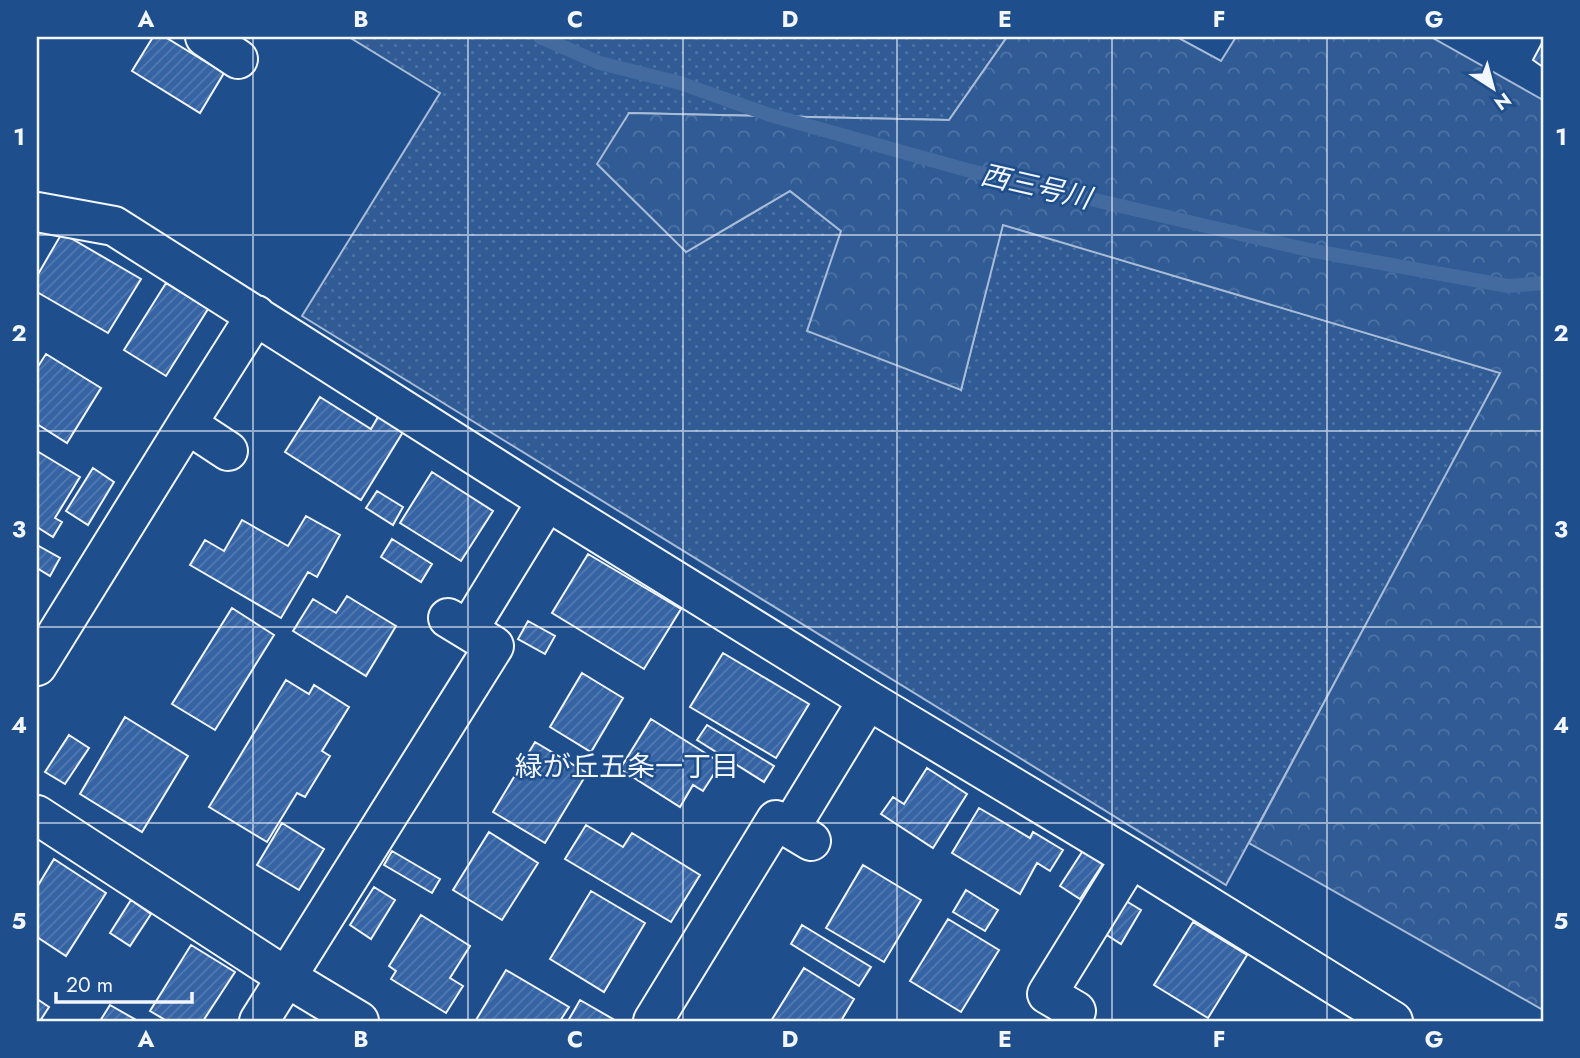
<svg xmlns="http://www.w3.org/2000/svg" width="1580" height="1058" viewBox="0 0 1580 1058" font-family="Jost,'Noto Sans JP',sans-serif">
  <defs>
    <pattern id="grass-dots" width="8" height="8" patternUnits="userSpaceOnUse" patternTransform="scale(1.75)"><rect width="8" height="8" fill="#305b95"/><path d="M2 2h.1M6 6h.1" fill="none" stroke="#4e73a5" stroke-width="1.8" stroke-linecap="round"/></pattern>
    <pattern id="forest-crowns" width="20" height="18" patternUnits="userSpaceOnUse" patternTransform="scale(1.75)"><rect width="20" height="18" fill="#305b95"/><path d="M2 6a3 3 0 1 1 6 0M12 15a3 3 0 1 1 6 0" fill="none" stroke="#4e73a5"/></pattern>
    <pattern id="building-hatch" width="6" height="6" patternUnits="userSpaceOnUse" patternTransform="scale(1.75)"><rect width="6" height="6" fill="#3563a3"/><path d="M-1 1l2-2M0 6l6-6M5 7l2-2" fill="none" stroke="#537ab1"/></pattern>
  </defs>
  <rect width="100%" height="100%" fill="#1f4e8c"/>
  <path fill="url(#grass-dots)" stroke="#a8bbd7" stroke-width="2" d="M 349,37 L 1007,37 L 949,120 L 629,113 L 686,252 L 790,191 L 841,231 L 961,390 L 1002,224 L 1501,373 L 1226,885 L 302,316 L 440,93 Z"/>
  <path fill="url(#forest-crowns)" stroke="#a8bbd7" stroke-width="2" d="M 1007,37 L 1177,37 L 1221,61 L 1236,37 L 1431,37 L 1543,100 L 1543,1010 L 1249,843 L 1500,373 L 1003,225 L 961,390 L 807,331 L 841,231 L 790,191 L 686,252 L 597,164 L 629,113 L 949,120 Z"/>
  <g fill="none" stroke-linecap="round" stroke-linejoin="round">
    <path stroke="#446ba0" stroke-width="14" d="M 540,37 L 600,63 L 680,83 L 770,115 L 967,170 L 1309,250 L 1508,286 L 1543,283"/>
  </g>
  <path fill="url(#building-hatch)" stroke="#f2f6ff" stroke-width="2" d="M 153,37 L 165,37 L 224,73 L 200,113 L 132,71 Z
    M 1543,41 L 1543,67 L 1533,60 Z
    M 62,233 L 141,279 L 108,333 L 37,292 L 37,276 Z
    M 166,283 L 208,309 L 166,376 L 124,350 Z
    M 46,354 L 101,388 L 67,443 L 37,424 L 37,368 Z
    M 320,397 L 371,429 L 378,417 L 403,432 L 361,500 L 285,452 Z
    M 37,451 L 80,477 L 55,518 L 62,522 L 53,537 L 37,527 Z
    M 93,468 L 114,482 L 88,525 L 66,511 Z
    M 432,472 L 493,511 L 461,561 L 400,523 Z
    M 377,491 L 403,507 L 393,525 L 366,508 Z
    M 306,516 L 340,535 L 317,577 L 308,572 L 281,618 L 190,565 L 205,540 L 224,551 L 242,520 L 288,546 Z
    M 392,539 L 432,564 L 421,582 L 381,557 Z
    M 37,545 L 60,558 L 50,576 L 37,568 Z
    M 588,554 L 681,609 L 644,669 L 552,613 Z
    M 347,596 L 396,626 L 366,676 L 293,631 L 313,599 L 336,613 Z
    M 232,608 L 274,635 L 215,730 L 172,704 Z
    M 528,621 L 555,636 L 545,654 L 518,639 Z
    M 723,653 L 809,704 L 776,758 L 690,707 Z
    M 582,673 L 623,698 L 591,752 L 550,727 Z
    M 286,680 L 309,694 L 314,685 L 349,707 L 322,751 L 330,756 L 305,797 L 297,793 L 267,842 L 209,807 Z
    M 125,717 L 188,756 L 142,832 L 80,794 Z
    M 651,719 L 721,763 L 703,791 L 693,785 L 680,807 L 620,769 Z
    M 707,725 L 774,766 L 764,782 L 697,740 Z
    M 69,735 L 89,748 L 65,784 L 45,772 Z
    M 535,742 L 587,773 L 545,843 L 493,812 Z
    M 927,768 L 967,794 L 933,848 L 881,814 L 893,797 L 904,804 Z
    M 979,808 L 1030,838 L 1033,832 L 1063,850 L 1050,871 L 1037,863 L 1020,894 L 952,853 Z
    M 282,823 L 324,849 L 299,890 L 257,865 Z
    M 586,825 L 623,847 L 632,833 L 700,875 L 671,922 L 565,859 Z
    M 489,832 L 538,863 L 502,920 L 453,890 Z
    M 1086,846 L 1106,859 L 1080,899 L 1060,886 Z
    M 392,851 L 440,879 L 432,893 L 384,865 Z
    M 54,859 L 106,893 L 66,956 L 37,937 L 37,887 Z
    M 863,865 L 921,900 L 884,962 L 826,928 Z
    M 374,887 L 395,900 L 371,939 L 350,925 Z
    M 966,890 L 998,910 L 985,931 L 953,912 Z
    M 591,891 L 645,923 L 604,992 L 550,959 Z
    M 1121,898 L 1141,910 L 1121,944 L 1102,932 Z
    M 131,900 L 151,914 L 130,946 L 110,933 Z
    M 421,915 L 470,946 L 450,978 L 463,986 L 446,1013 L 391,979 L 396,971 L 389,966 Z
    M 948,919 L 999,950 L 961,1012 L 910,981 Z
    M 1193,922 L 1247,955 L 1208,1018 L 1154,985 Z
    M 802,925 L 871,967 L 859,986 L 791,944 Z
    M 191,945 L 235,972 L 203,1021 L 167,1021 L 150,1011 Z
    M 804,968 L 854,999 L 841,1021 L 771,1021 Z
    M 506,970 L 569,1007 L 560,1021 L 476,1020 Z
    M 37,999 L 49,1007 L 40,1021 L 37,1021 Z
    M 580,1000 L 613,1019 L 611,1021 L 568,1021 Z
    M 110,1005 L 138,1021 L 100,1021 Z"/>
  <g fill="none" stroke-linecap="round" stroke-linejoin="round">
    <g stroke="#f2f6ff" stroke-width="42">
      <path id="minor" d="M 205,37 L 238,59
        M 37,212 L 114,226 L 547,501 L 868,700 L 1131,858 L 1393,1021
        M 187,424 L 256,315
        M 468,630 L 547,501
        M 37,666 L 187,424 L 228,451
        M 37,815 L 286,977 L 359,1021
        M 790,828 L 868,700
        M 259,1021 L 494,646 L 448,618
        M 653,1021 L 776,820 L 811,841
        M 1070,1021 L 1076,1011 L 1047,994 L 1131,858"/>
    </g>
    <use href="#minor" stroke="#1f4e8c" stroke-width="38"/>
  </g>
  <path fill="none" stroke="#f2f6ff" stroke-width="2" stroke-opacity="0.55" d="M 253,37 L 253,1021M 468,37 L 468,1021M 683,37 L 683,1021M 897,37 L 897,1021M 1112,37 L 1112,1021M 1327,37 L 1327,1021M 37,235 L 1543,235M 37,431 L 1543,431M 37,627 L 1543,627M 37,823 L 1543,823"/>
  <g text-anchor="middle" stroke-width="5" stroke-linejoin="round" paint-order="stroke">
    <g font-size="28" font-style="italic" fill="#f2f6ff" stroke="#1f4e8c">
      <text transform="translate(1036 186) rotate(13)" y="10">西三号川</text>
    </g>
    <g font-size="28" fill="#f2f6ff" stroke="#1f4e8c">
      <text x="627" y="776">緑が丘五条一丁目</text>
    </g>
  </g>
  <rect width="1580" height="1058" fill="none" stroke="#1f4e8c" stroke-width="77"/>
  <g transform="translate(1493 88) rotate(144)" stroke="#1f4e8c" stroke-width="5" paint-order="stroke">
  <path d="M0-5L12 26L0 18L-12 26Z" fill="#f2f6ff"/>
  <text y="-10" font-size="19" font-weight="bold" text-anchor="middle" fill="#f2f6ff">N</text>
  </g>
  <path d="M56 992v10h136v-10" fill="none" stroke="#f2f6ff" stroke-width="3.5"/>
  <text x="66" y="992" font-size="21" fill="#f2f6ff" stroke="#1f4e8c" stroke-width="5" paint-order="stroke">20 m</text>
  <rect x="38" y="38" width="1504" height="982" fill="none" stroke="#f2f6ff" stroke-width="2.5"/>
  <g font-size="23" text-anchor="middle" font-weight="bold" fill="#f2f6ff">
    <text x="146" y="27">A</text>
    <text x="361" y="27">B</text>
    <text x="575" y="27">C</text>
    <text x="790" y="27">D</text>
    <text x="1005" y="27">E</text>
    <text x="1219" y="27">F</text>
    <text x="1434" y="27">G</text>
    <text x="19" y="145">1</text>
    <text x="1561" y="145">1</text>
    <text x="19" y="341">2</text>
    <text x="1561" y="341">2</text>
    <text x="19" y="537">3</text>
    <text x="1561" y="537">3</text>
    <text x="19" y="733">4</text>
    <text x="1561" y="733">4</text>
    <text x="19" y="929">5</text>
    <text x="1561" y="929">5</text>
    <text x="146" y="1047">A</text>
    <text x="361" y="1047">B</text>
    <text x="575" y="1047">C</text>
    <text x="790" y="1047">D</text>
    <text x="1005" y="1047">E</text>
    <text x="1219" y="1047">F</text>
    <text x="1434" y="1047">G</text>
  </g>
</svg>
